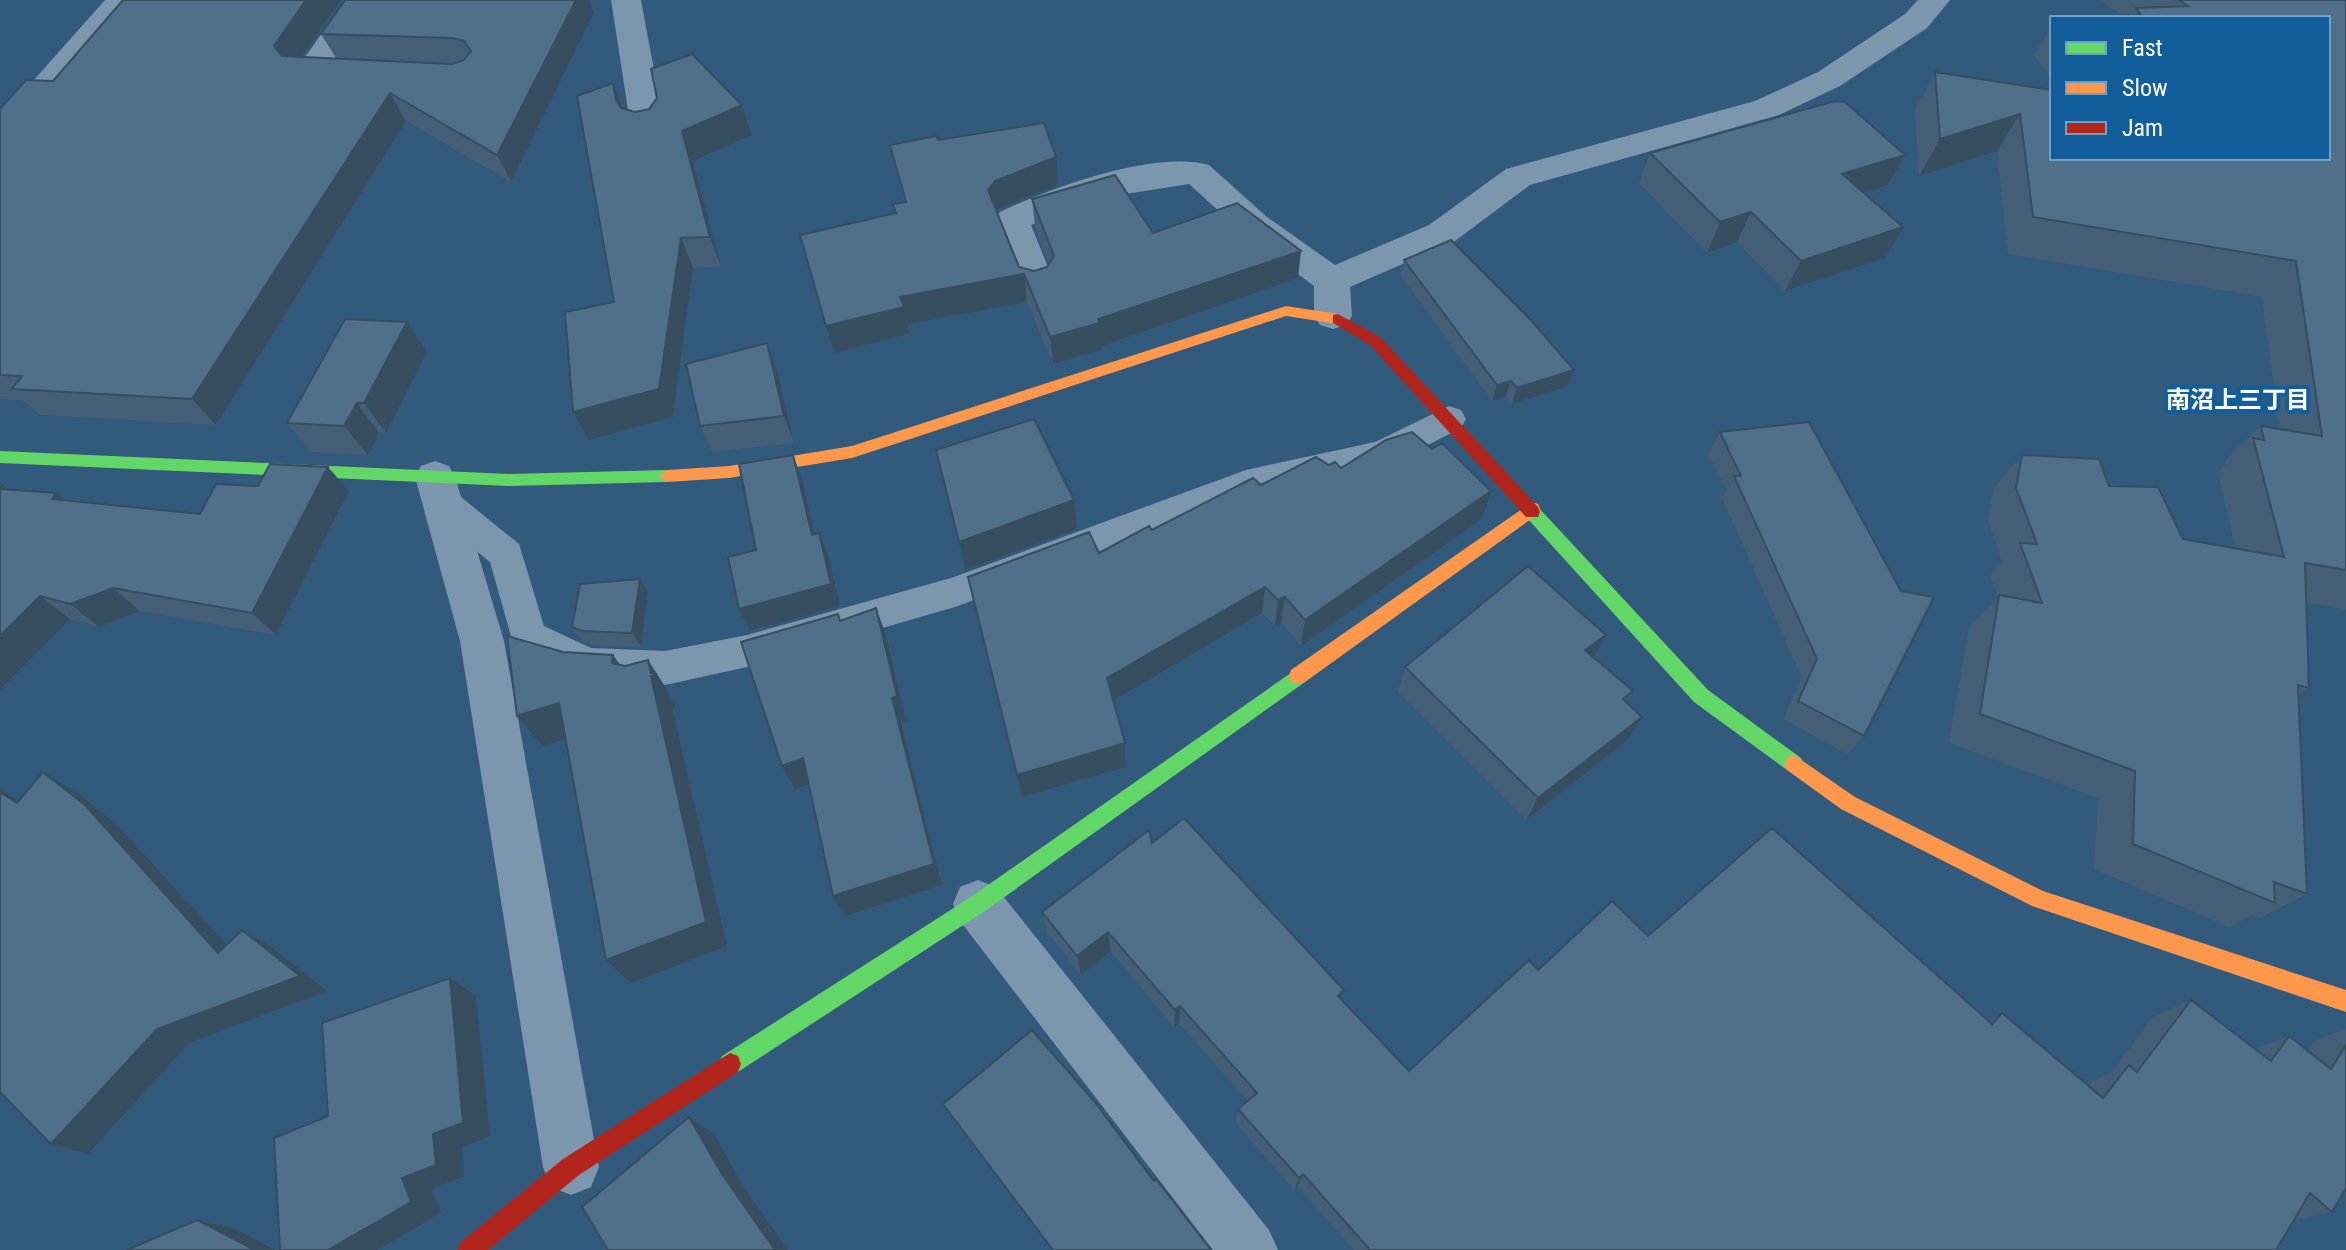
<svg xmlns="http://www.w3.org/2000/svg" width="2346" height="1250" viewBox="0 0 2346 1250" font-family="'Roboto Condensed','Noto Sans JP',sans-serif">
  <rect width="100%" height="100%" fill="#325a7c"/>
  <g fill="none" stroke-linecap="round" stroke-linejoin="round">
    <path fill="#7c96ae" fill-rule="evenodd" d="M 1449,406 L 1461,410 L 1466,419 L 1461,428 L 1395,462 L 1251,497 L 955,607 L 747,667 L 665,685 L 587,681 L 514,647 L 490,562 L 430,513 L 425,503 L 430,493 L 443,489 L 456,493 L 519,544 L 544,626 L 591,648 L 665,651 L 747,635 L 951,578 L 1246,470 L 1375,442 Z"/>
    <path fill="#7c96ae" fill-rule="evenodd" d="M 105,0 L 136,0 L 12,146 L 0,150 L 0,118 Z
      M 345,0 L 375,0 L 332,64 L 363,67 L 368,74 L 363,81 L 352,84 L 299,80 L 294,73 Z
      M 611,0 L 641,0 L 665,129 L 660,136 L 648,139 L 636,136 L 631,129 Z
      M 1918,0 L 1950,0 L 1927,28 L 1840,86 L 1779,115 L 1530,185 L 1455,241 L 1350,287 L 1352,316 L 1346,325 L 1333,329 L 1320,325 L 1314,316 L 1314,286 L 1243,233 L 1189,184 L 1107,197 L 1031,225 L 1054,282 L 1049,291 L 1036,295 L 1023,291 L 1018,282 L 994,220 L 1000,212 C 1050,188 1154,150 1209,165 L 1267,217 L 1335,265 L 1429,225 L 1506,169 L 1755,101 L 1818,72 L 1905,14 Z
      M 435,461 L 449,466 L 455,477 L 504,641 L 599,1167 L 591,1187 L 571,1195 L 551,1187 L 543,1167 L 460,641 L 415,477 L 421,466 Z
      M 978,880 L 996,887 L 1269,1230 L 1278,1250 L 1213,1250 L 960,921 L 953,904 L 960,887 Z"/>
    <path fill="#63d668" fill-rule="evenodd" d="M 0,451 L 509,474 L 667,470 L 675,476 L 667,482 L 509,486 L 0,463 Z
      M 1532,505 L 1538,507 L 1708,690 L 1801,758 L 1804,764 L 1801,770 L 1794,773 L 1787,770 L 1694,702 L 1526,517 L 1524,512 Z
      M 1298,668 L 1305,670 L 1307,676 L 1305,682 L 985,911 L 738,1072 L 730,1075 L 722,1072 L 719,1064 L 722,1056 L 971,897 Z"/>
    <path fill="#ff974d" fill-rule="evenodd" d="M 1286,306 L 1338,314 L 1346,319 L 1338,324 L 1286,316 L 852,458 L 729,478 L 667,482 L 659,476 L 667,470 L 729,466 L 852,446 Z
      M 1532,502 L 1538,504 L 1540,509 L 1538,514 L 1305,682 L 1298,684 L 1291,682 L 1289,676 L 1291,670 Z
      M 1794,755 L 1855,797 L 2043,891 L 2346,990 L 2346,1012 L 2032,906 L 1841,809 L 1787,770 L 1784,764 L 1787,758 Z"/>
    <path fill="#b3261e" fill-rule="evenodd" d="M 1338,314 L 1380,337 L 1538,507 L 1540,512 L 1538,517 L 1526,517 L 1370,345 L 1333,323 L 1333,315 Z
      M 730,1053 L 738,1056 L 741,1064 L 738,1072 L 579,1175 L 488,1250 L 457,1250 L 461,1242 L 563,1159 Z"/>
  </g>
  <path fill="#445f77" d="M 123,0 L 341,0 L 302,57 L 336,58 L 321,34 L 594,13 L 511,182 L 406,121 L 216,425 L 40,415 L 24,401 L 0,399 L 0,109 L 53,81 Z
    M 2100,0 L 2346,0 L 2346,610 L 2306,602 L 2309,688 L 2299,695 L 2307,894 L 2260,918 L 2252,915 L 2229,927 L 2094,869 L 2098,798 L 1949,743 L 1969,627 L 1998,597 L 1990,575 L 2002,562 L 1988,521 L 1993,489 L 2022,455 L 2109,486 L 2183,539 L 2235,548 L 2218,472 L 2226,464 L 2225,460 L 2261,426 L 2279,429 L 2262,297 L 2008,254 L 1997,151 L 1919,176 L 1915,110 L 1935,72 L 2328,158 Z
    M 2052,26 L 2052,79 L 2034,55 Z
    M 613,83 L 624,108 L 635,112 L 752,135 L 693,161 L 721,267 L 693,268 L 673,417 L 589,440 L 573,412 L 614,302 Z
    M 938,140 L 1058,185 L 999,209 L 996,212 L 1019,267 L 1034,271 L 1047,267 L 1049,264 L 1035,227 L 1032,199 L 1153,233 L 1298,278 L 1102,346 L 1102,350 L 1053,364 L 1027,302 L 908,324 L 910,334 L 834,353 L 895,213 L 893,204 L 904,203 L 890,145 Z
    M 1650,153 L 1905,155 L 1888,185 L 1864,193 L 1885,258 L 1785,291 L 1737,242 L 1707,253 L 1639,183 Z
    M 1404,260 L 1568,386 L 1512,404 L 1506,396 L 1492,401 L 1401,276 Z
    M 407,322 L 427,352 L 386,433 L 379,433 L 368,455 L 312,452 L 287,423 Z
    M 777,370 L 794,443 L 712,452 L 700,426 Z
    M 1809,422 L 1864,736 L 1847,754 L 1783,719 L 1802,678 L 1722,498 L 1726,490 L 1708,453 L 1720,432 Z
    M 1329,465 L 1482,519 L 1301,646 L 1281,623 L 1275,626 L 1262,613 L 1113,700 L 1125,743 L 1126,767 L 1022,797 L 968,577 L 1099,553 L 1261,485 Z
    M 9,490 L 65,500 L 200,514 L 349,491 L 276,635 L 140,611 L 99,627 L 70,619 L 0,690 Z
    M 648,593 L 641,647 L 592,645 L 582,641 L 572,627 Z
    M 1594,658 L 1633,691 L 1626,702 L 1642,717 L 1627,741 L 1526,820 L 1398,692 L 1405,667 Z
    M 1152,843 L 1341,999 L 1409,1071 L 1538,970 L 1648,936 L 1988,1020 L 2002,1013 L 2088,1086 L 2092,1081 L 2111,1073 L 2153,1017 L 2191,1000 L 2255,1049 L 2289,1036 L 2308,1051 L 2314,1041 L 2346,1029 L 2346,1188 L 2332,1212 L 2294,1220 L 2276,1250 L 1354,1250 L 1297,1186 L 1294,1190 L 1236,1123 L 1238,1109 L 1248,1101 L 1179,1023 L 1174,1028 L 1111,951 L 1081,975 L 1047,932 L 1042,912 Z
    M 943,1104 L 1154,1181 L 1211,1250 L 1052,1250 L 952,1118 Z"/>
  <path fill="#374e61" d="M 306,0 L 341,0 L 291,73 L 274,46 Z
    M 572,0 L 589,0 L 594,13 L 511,182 L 497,155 Z
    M 613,83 L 625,113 L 616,100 Z
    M 390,93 L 406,121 L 216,425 L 192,399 Z
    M 742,105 L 752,135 L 693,161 L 721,267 L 710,237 L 682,131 Z
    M 2020,114 L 1997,151 L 1919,176 L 1940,139 Z
    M 1905,155 L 1888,185 L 1826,205 L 1842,174 Z
    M 1056,157 L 1058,185 L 999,209 L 992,218 L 988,190 L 995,181 Z
    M 1751,212 L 1737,242 L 1707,253 L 1720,222 Z
    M 1903,227 L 1885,258 L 1785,291 L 1801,261 Z
    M 681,238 L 693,268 L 673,417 L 589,440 L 573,412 Z
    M 1301,251 L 1298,278 L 1102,346 L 1102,350 L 1053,364 L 1050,337 L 1098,319 Z
    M 1024,274 L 1027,302 L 908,324 L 910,334 L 834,353 L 826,326 L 900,297 Z
    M 407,322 L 427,352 L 386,433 L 364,403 Z
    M 767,343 L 777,370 L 794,443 L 784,416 Z
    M 1574,370 L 1568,386 L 1512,404 L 1517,388 Z
    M 1511,381 L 1506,396 L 1492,401 L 1497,385 Z
    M 357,403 L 379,433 L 368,455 L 344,426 Z
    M 793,455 L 802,479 L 820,557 L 812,535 Z
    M 328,467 L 349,491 L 276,635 L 252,613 Z
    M 0,482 L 16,496 L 0,506 Z
    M 1491,491 L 1482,519 L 1301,646 L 1305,620 Z
    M 56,493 L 84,517 L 52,499 Z
    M 1074,500 L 1077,529 L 965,570 L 959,542 Z
    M 819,533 L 828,555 L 840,606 L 750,631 L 739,609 Z
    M 640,579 L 648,593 L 641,647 L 632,633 Z
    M 1265,587 L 1262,613 L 1109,703 L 1107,678 Z
    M 113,588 L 140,611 L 99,627 L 70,604 Z
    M 40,596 L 70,619 L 0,690 L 0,636 Z
    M 1285,597 L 1281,623 L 1275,626 L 1278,600 Z
    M 876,608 L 886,635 L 906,721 L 901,723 L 942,885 L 845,916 L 833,896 L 892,698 Z
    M 1606,635 L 1592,660 L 1585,650 Z
    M 613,655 L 635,686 L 612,663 Z
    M 648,660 L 668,691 L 669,696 L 676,706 L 672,707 L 727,946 L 631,983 L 606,960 L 651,673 Z
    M 559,703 L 584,733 L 543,746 L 517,716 Z
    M 1642,717 L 1627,741 L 1526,820 L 1538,798 Z
    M 1125,743 L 1126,767 L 1022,797 L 1017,775 Z
    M 803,758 L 815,782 L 795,790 L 782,766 Z
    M 43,772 L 75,791 L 116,824 L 248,968 L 218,953 Z
    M 0,789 L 50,822 L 17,803 L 0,792 Z
    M 242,930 L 270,946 L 327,991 L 189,1043 L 88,1154 L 51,1144 Z
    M 1108,932 L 1111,951 L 1081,975 L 1077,956 Z
    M 450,978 L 476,996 L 490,1136 L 462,1147 L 464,1176 L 432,1189 L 441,1213 L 377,1250 L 328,1250 L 402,1178 L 433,1134 Z
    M 1180,1006 L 1179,1023 L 1174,1028 L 1175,1010 Z
    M 689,1117 L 714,1134 L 745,1189 L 788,1250 L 775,1250 L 722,1174 Z
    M 1303,1174 L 1297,1186 L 1294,1190 L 1299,1178 Z
    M 197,1220 L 236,1229 L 275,1250 L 255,1250 Z"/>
  <path fill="#4f6f8a" stroke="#374e61" stroke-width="2" d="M 123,0 L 306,0 L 274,46 L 282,56 L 452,64 L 464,60 L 471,51 L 464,41 L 452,38 L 321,34 L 345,0 L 576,0 L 497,155 L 390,93 L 192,399 L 12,389 L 22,376 L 0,375 L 0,109 L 26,80 L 53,81 Z
    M 2179,0 L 2346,0 L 2346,570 L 2305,563 L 2309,688 L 2298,685 L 2307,894 L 2274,882 L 2275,903 L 2133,844 L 2135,771 L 1980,714 L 1999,595 L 2042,603 L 2020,543 L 2037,544 L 2016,488 L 2022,455 L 2099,459 L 2109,486 L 2158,487 L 2183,539 L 2284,557 L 2253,438 L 2264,440 L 2261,426 L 2322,436 L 2296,261 L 2033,217 L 2020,114 L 1940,139 L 1935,72 L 2052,90 L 2052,158 L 2328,158 L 2328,18 L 2057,18 L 2141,15 L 2136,8 L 2188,6 Z
    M 692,54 L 742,105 L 682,131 L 710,237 L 681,238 L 659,389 L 573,412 L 565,312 L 614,302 L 577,96 L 613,83 L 616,100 L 621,108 L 635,112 L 649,109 L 657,98 L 651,69 Z
    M 1835,101 L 1845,102 L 1905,155 L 1842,174 L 1903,227 L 1801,261 L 1751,212 L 1720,222 L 1650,153 Z
    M 1044,123 L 1056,157 L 995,181 L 988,190 L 1019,267 L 1034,271 L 1047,267 L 1054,256 L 1032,199 L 1115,175 L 1153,233 L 1237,203 L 1301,251 L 1098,319 L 1100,323 L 1050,337 L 1024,274 L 900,297 L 904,307 L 826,326 L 800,235 L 896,213 L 893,204 L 906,202 L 890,145 L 936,136 L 938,140 Z
    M 1451,240 L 1531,320 L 1574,370 L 1517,388 L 1511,381 L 1497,385 L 1404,260 Z
    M 345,319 L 407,322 L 364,403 L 357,403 L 344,426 L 287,423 Z
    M 767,343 L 784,416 L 700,426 L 686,364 Z
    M 1034,419 L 1074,500 L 959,542 L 936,450 Z
    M 1809,422 L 1901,591 L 1934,597 L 1864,736 L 1798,701 L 1817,659 L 1734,476 L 1741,476 L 1720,432 Z
    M 1412,432 L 1432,449 L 1442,443 L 1491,491 L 1305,620 L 1285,597 L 1278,600 L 1265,587 L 1107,678 L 1125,743 L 1017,775 L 968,577 L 1089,532 L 1099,553 L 1149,526 L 1152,530 L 1253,478 L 1261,485 L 1316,457 L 1329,465 L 1335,462 L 1341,468 L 1386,440 Z
    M 793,455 L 812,535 L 819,533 L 831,584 L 739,609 L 728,557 L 756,550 L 739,464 Z
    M 270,464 L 328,467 L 252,613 L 113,588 L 70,604 L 40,596 L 0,636 L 0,489 L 56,493 L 52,499 L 200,514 L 216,484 L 258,486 Z
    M 1528,566 L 1606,635 L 1585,650 L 1633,691 L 1623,699 L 1642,717 L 1538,798 L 1405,667 Z
    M 640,579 L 632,633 L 582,631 L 572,627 L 580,584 Z
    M 876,608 L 897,696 L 892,698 L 934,864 L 833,896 L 803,758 L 782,766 L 741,642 L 838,614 L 840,621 Z
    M 507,636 L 563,652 L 613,655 L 612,663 L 625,666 L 648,660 L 651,673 L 655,674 L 651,676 L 706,922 L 606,960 L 559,703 L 517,716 Z
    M 43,772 L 85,805 L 218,953 L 242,930 L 300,976 L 157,1029 L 51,1144 L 0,1092 L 0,792 L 17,803 Z
    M 1184,818 L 1344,990 L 1338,996 L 1409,1071 L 1529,960 L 1538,970 L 1612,901 L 1648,936 L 1772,828 L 1992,1024 L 2002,1013 L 2103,1098 L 2129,1065 L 2137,1072 L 2191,1000 L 2271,1061 L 2289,1036 L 2331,1069 L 2346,1045 L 2346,1188 L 2332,1212 L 2310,1193 L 2276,1250 L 1370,1250 L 1303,1174 L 1299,1178 L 1238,1109 L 1257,1093 L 1180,1006 L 1175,1010 L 1108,932 L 1077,956 L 1042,912 L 1149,830 L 1152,843 Z
    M 450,978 L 463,1123 L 433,1134 L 436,1165 L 402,1178 L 411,1202 L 328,1250 L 280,1250 L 274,1138 L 328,1116 L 322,1023 Z
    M 1032,1030 L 1094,1101 L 1154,1181 L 1156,1179 L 1211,1250 L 1053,1250 L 943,1104 Z
    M 689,1117 L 722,1174 L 775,1250 L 608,1250 L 582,1207 Z
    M 197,1220 L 255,1250 L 127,1250 Z"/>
  <g text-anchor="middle" stroke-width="8" stroke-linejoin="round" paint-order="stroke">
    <g font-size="24" font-weight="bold" fill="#fff" stroke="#125e9b">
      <text x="2238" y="408">南沼上三丁目</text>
    </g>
  </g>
  <rect x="2050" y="16" width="280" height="144" fill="#125e9b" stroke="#719ec3" stroke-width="2"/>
  <rect x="2066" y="42" width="40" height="12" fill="#63d668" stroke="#719ec3" stroke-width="2"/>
  <text x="2122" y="56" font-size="24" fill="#ffffff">Fast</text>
  <rect x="2066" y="82" width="40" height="12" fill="#ff974d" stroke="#719ec3" stroke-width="2"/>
  <text x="2122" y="96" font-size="24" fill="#ffffff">Slow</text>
  <rect x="2066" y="122" width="40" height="12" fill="#b3261e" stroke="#719ec3" stroke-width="2"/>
  <text x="2122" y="136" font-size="24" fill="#ffffff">Jam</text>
</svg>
